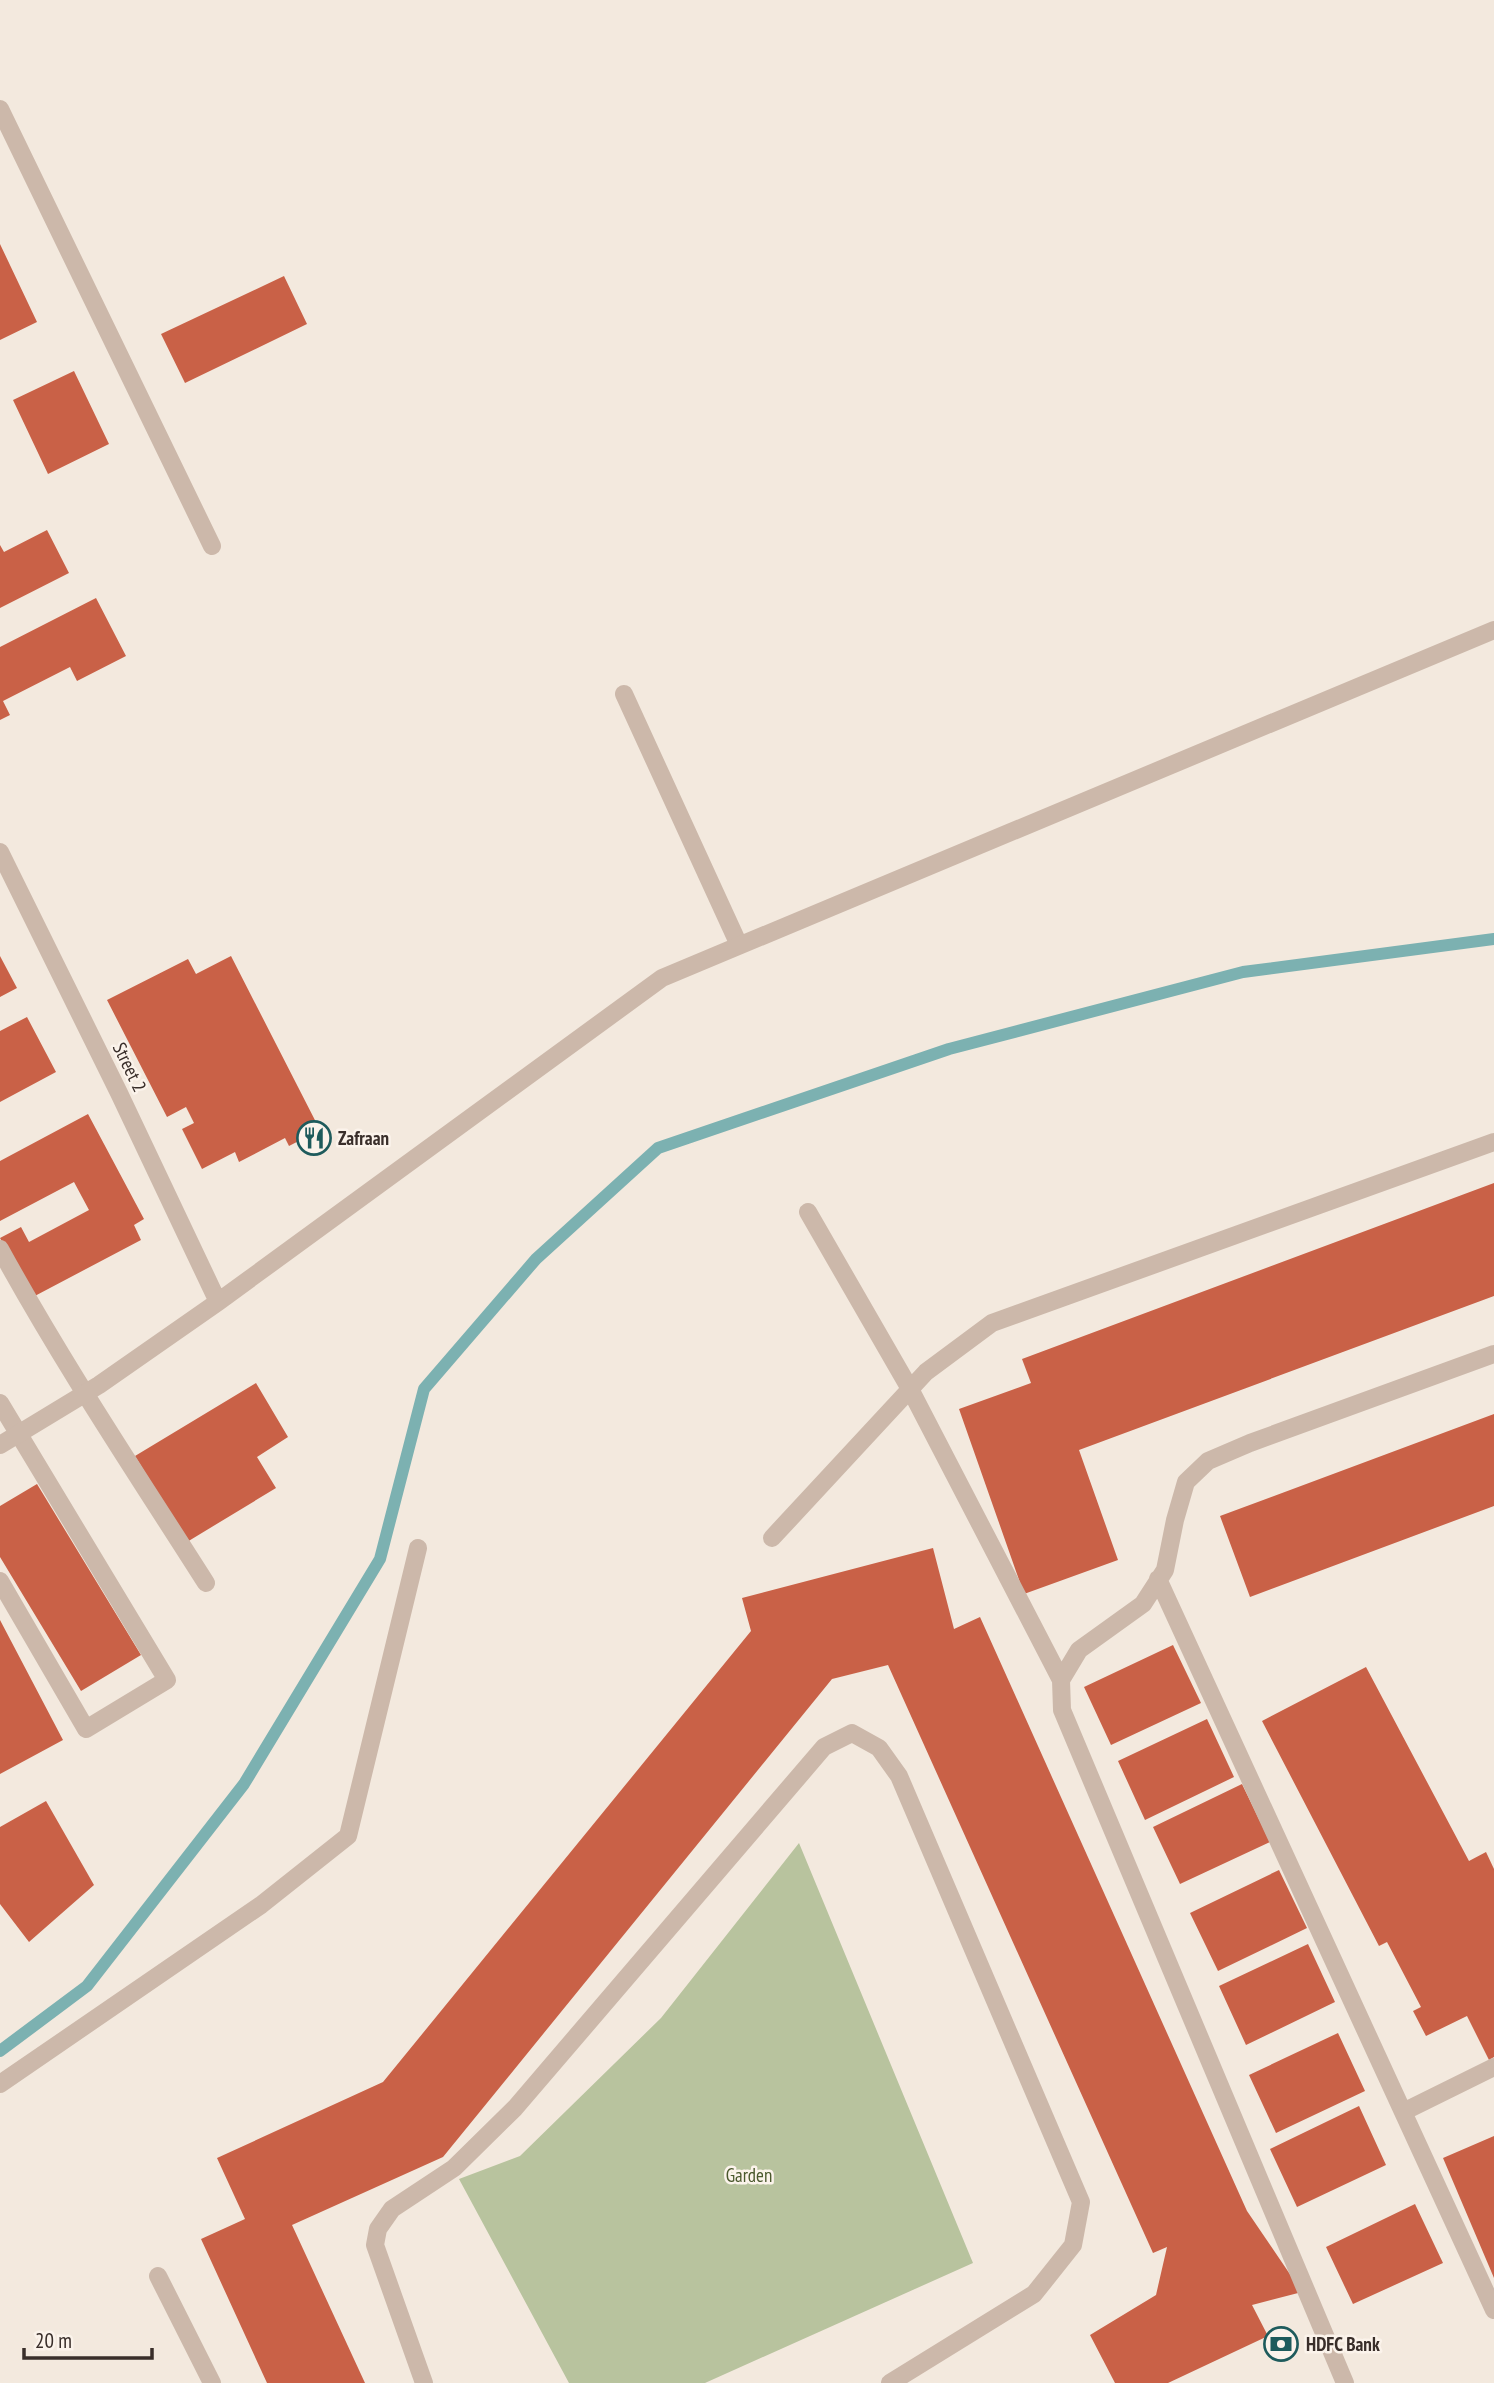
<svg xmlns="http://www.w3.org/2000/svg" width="1494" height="2383" viewBox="0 0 1494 2383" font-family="'PT Sans Narrow',sans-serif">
  <rect width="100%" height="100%" fill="#f3e9de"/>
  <path fill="#b8c39e" d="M 799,1843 L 973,2263 L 705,2383 L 569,2383 L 459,2179 L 520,2156 L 661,2018 Z"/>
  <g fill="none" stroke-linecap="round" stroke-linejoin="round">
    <path stroke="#7cb1b1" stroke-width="12" d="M 0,2051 L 87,1986 L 244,1784 L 380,1559 L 424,1389 L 536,1259 L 658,1148 L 949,1049 L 1243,972 L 1494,939"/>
  </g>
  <path fill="#c96147" d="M 0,244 L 37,322 L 0,340 Z
    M 284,276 L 307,324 L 185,383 L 161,334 Z
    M 74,371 L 109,444 L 48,474 L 13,400 Z
    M 47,530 L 69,573 L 0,608 L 0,545 L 4,552 Z
    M 96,598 L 126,656 L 77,681 L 70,667 L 3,701 L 10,715 L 0,720 L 0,647 Z
    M 0,956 L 17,988 L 0,997 Z
    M 231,956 L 320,1130 L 289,1146 L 285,1138 L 239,1162 L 235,1152 L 202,1169 L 182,1129 L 194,1123 L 186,1107 L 167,1117 L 107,1000 L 188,959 L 196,974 Z
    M 27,1017 L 56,1072 L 0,1102 L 0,1031 Z
    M 88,1114 L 144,1219 L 134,1225 L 141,1240 L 31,1298 L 0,1238 L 21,1227 L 29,1242 L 89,1210 L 74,1182 L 0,1221 L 0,1161 Z
    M 1494,1183 L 1494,1296 L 1079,1450 L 1118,1560 L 1024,1594 L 959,1409 L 1031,1383 L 1022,1359 Z
    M 256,1383 L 288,1437 L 257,1457 L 276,1488 L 187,1542 L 135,1456 Z
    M 1494,1414 L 1494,1506 L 1250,1597 L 1220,1516 Z
    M 37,1484 L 141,1655 L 81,1691 L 0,1557 L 0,1506 Z
    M 933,1548 L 954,1629 L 980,1617 L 1247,2211 L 1302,2292 L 1252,2305 L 1268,2336 L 1168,2383 L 1115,2383 L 1090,2335 L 1156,2295 L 1167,2247 L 1153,2253 L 888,1665 L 832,1679 L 443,2157 L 292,2225 L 365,2383 L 267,2383 L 201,2239 L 245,2219 L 217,2158 L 383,2082 L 751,1631 L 742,1598 Z
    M 0,1620 L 63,1740 L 0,1774 Z
    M 1173,1645 L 1201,1703 L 1111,1745 L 1084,1687 Z
    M 1366,1667 L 1469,1861 L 1486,1852 L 1494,1869 L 1494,2057 L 1489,2060 L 1467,2016 L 1426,2036 L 1413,2011 L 1421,2007 L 1387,1942 L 1379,1946 L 1262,1721 Z
    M 1207,1719 L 1234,1777 L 1145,1820 L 1118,1761 Z
    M 1242,1784 L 1270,1842 L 1180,1884 L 1153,1827 Z
    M 46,1801 L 94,1885 L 29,1942 L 0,1904 L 0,1827 Z
    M 1279,1870 L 1307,1928 L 1218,1971 L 1190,1913 Z
    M 1308,1944 L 1335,2002 L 1246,2045 L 1219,1986 Z
    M 1338,2033 L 1365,2091 L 1276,2133 L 1249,2075 Z
    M 1359,2106 L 1386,2165 L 1297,2207 L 1270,2149 Z
    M 1494,2136 L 1494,2278 L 1443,2158 Z
    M 1415,2204 L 1443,2263 L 1353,2304 L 1326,2247 Z"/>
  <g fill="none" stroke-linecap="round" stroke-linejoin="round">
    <path stroke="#ccb8aa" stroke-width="18" d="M 624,694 L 739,945
      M 808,1212 L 910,1389 L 1061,1680
      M 0,1249 C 63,1364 136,1473 206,1583
      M 0,1403 L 167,1680 L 86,1729 L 0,1581
      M 772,1538 L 926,1372 L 992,1323 L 1494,1142
      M 1158,1579 L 1494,2310
      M 1405,2111 L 1494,2067
      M 158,2276 L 212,2383
      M 424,2383 L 375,2245 L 378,2229 L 392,2209 L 454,2168 L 515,2108 L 824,1747 L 852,1733 L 879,1748 L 899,1776 L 1081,2202 L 1073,2245 L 1034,2294 L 890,2383
      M 1345,2383 L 1062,1710 L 1061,1680 L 1079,1650 L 1143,1604 L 1165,1570 L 1175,1520 L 1186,1482 L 1208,1461 L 1250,1443 L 1494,1354"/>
    <path stroke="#ccb8aa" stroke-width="18" d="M 0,109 L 212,546
      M 0,852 L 119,1093 L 218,1302
      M 0,1445 L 99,1385 L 218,1302 L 662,978 L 1494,630
      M 0,2084 L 261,1905 L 348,1836 L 418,1548"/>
  </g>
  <defs>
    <g id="restaurant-ring" transform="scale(1.75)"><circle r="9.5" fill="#fbf3eb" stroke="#1e5b5c" stroke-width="1.5"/><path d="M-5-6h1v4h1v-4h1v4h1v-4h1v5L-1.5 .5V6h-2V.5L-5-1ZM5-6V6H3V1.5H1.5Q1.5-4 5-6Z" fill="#1e5b5c"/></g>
    <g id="bank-ring" transform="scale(1.75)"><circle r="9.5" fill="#fbf3eb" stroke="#1e5b5c" stroke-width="1.5"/><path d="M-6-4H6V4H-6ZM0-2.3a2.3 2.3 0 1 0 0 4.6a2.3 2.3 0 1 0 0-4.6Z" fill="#1e5b5c"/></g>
  </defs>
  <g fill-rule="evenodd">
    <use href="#restaurant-ring" x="314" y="1138"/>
    <use href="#bank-ring" x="1281" y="2344"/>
  </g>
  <g text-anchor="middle" stroke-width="5" stroke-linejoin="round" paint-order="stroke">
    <g font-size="19" fill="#392e2a" stroke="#fbf3eb">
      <text transform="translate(130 1067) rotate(64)" y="7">Street 2</text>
    </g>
    <g font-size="19" font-weight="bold" fill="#392e2a" stroke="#fbf3eb" text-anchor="start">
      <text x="338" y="1145">Zafraan</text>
      <text x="1306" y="2351">HDFC Bank</text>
    </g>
    <g font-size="19" fill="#4a582c" stroke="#fbf3eb">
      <text x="749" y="2182">Garden</text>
    </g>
  </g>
  <path d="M24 2348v10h128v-10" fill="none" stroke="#392e2a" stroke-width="3.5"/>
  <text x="35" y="2348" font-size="21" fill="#392e2a" stroke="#fbf3eb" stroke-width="5" paint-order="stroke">20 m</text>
</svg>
